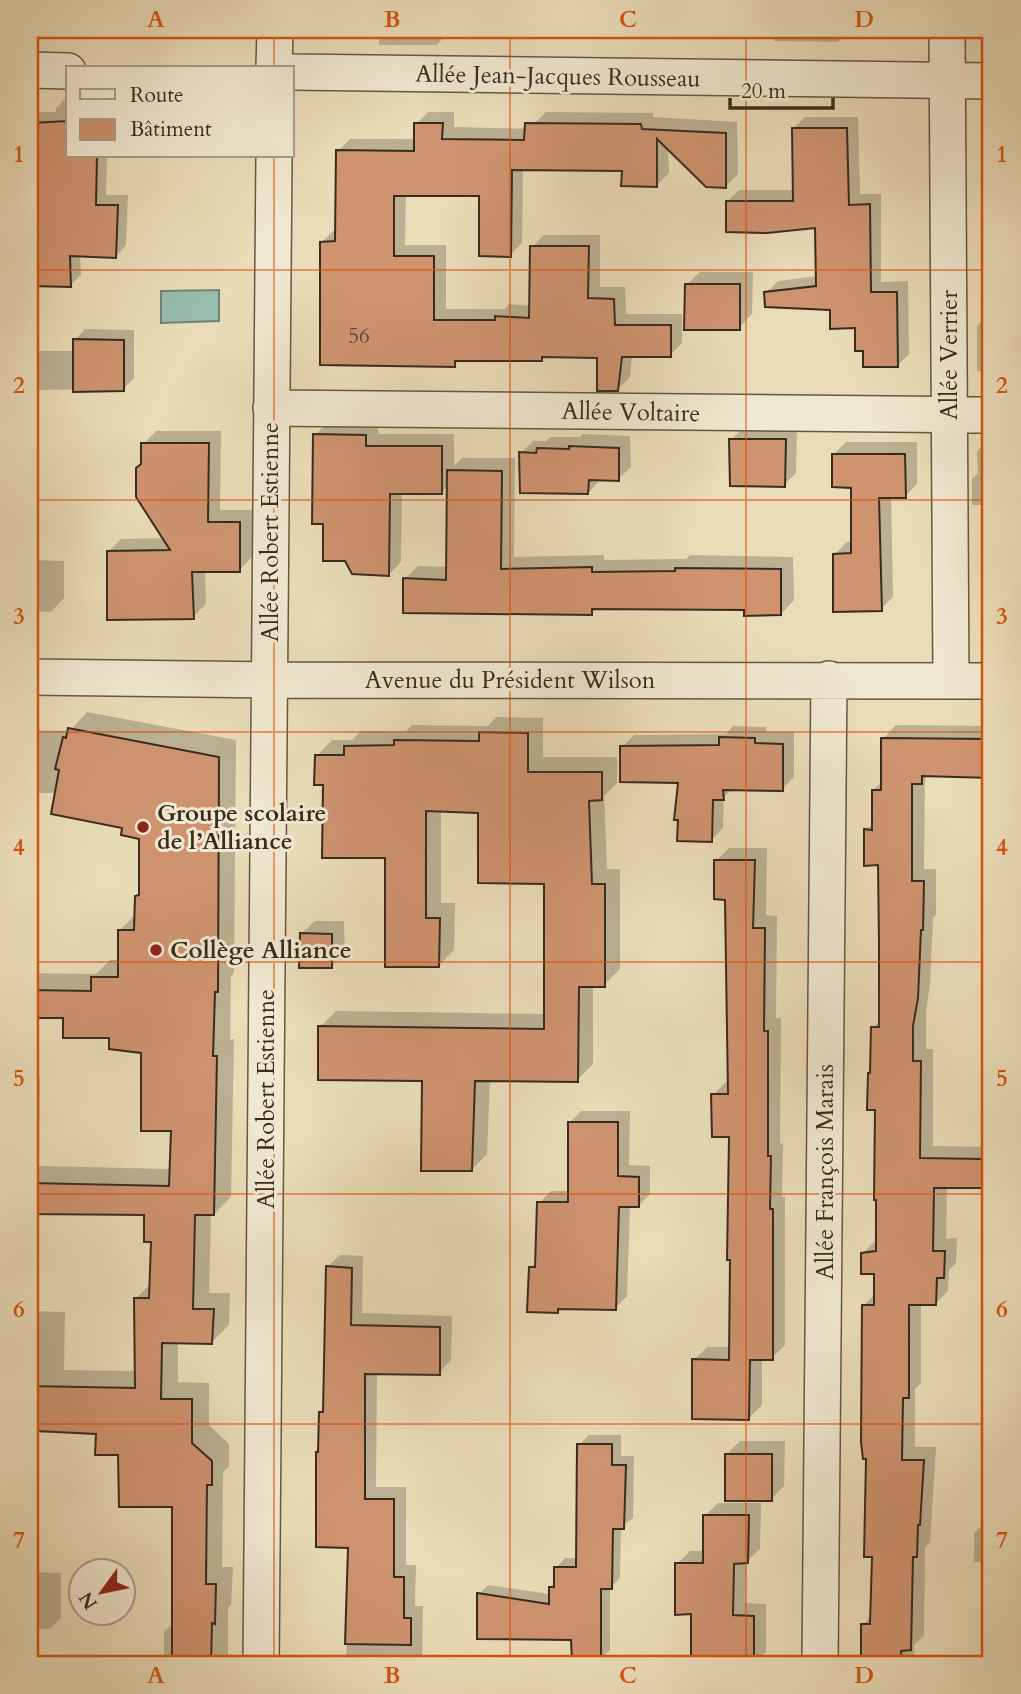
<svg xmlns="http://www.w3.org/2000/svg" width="1021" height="1694" viewBox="0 0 1021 1694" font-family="Cardo,serif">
  <rect width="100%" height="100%" fill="#eadcb8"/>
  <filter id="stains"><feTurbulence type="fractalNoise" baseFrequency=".00286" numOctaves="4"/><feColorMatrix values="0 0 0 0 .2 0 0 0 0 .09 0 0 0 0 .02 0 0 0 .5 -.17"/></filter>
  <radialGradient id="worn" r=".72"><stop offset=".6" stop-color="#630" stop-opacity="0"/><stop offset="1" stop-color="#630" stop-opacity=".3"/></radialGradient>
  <path fill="#98bcad" stroke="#728273" stroke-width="2" d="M 219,290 L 219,321 L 161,323 L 161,291 Z"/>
  <path fill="#0003" d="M 379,30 L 504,30 L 466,31 L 457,39 L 442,39 L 437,45 L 379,45 Z
    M 536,30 L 654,30 L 649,34 L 536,32 Z
    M 692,30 L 891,30 L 886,35 L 846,34 L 838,42 L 774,41 L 774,35 L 707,35 L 707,30 Z
    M 67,97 L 68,156 L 107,156 L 106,195 L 128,195 L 126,245 L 116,256 L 80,255 L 81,275 L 70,285 L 30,285 L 30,112 L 56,112 L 56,108 Z
    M 428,112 L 454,112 L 454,127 L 534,129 L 534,124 L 546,112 L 653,113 L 653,117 L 737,122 L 738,174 L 726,186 L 668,148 L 669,173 L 657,185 L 623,169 L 523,168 L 522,243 L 510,255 L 481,195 L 406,194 L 405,245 L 446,245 L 446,309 L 505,309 L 509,304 L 531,306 L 532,247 L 544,235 L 600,235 L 600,287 L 625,287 L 626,314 L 682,314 L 682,343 L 670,355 L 632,356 L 630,377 L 618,389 L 599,357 L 546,356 L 542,360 L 460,359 L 454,366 L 322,242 L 334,230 L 337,230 L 338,151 L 350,139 L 416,139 L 416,124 Z
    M 805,117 L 858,117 L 860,194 L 881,194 L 881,282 L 908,281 L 909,354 L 898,365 L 864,349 L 857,326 L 832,309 L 766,293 L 778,281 L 818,276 L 817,226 L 727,202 L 739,190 L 794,190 L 794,128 Z
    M 991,195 L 991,243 L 987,243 L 986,200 Z
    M 700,272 L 753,272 L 752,314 L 739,328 L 686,285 Z
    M 989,314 L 991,314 L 991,371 L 977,371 L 977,326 Z
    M 85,329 L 134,330 L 134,378 L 123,389 L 35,390 L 30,398 L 30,351 L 75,351 L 75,340 Z
    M 328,422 L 378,423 L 378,434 L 454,434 L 454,466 L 462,458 L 515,458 L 514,557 L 604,555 L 604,560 L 686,559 L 690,555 L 793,557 L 794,600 L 781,614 L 746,609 L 597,608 L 591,613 L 405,579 L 418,566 L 448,567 L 449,485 L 441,492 L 402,492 L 401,562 L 389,574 L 325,522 L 315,435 Z
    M 743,428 L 797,428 L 796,473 L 784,485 L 731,440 Z
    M 156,431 L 221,431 L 220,510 L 252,510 L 252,557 L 239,570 L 205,570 L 206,604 L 193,617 L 108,552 L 121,539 L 165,538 L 143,463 L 143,444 Z
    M 583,434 L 630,436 L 631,467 L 618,479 L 600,480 L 588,493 L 521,453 L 533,441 L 546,441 L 551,437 L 580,437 Z
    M 989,439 L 991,439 L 991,505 L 972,505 L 972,479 L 978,473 L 977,451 Z
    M 846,442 L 917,442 L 917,484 L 905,496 L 891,496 L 893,597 L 881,609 L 835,554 L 847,542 L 853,542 L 853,486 L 834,454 Z
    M 30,560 L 64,561 L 64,598 L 51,612 L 30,611 Z
    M 87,712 L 236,740 L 234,973 L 231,976 L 230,1040 L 234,1039 L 231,1197 L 214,1214 L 211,1214 L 209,1293 L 230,1293 L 229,1325 L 212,1342 L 178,1342 L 178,1382 L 209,1383 L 209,1425 L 229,1444 L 229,1466 L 223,1472 L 222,1567 L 233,1567 L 231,1605 L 228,1608 L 228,1664 L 164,1664 L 164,1632 L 175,1622 L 173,1505 L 98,1432 L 30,1425 L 30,1311 L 65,1312 L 64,1370 L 137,1371 L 136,1298 L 152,1283 L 153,1240 L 146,1214 L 30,1212 L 30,1077 L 40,1077 L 39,1166 L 171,1169 L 172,1129 L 143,1052 L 65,1016 L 30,1016 L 30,973 L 96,974 L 110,960 L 119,960 L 120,930 L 136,914 L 136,896 L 140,892 L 140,837 L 57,793 L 30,793 L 30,730 L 70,731 Z
    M 496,717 L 543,718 L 543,757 L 617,757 L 617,783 L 604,796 L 607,869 L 620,869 L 620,969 L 604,985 L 593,985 L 593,1064 L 577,1080 L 490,1080 L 487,1154 L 472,1169 L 424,1079 L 320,1027 L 336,1011 L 546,1014 L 546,882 L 480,811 L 441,810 L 441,903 L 455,903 L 454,950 L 438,966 L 387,856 L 325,783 L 317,756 L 332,740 L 352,740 L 361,731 L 406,731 L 412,725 L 488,726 Z
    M 896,725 L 991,726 L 991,791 L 986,791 L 986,776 L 929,775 L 925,779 L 924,869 L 936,869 L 936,915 L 933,918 L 930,984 L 926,1012 L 926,1049 L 933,1049 L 933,1146 L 991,1147 L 991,1178 L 983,1186 L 947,1186 L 946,1239 L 957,1238 L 956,1263 L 949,1270 L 948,1291 L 935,1304 L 921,1304 L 921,1383 L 915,1389 L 915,1447 L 936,1447 L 930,1542 L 925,1547 L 924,1636 L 914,1645 L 915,1664 L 863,1664 L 863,1625 L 872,1615 L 874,1555 L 867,1458 L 863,1306 L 876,1293 L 876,1273 L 863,1253 L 876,1240 L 876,1109 L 869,1074 L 872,1071 L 873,1028 L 880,1020 L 880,864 L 866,830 L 874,823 L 873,790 L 883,781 L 883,739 Z
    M 733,726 L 766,727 L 767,732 L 794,732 L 794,777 L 782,789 L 733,788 L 724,797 L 723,828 L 711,840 L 680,781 L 622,747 L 634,735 L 726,734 Z
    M 729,848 L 767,848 L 766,915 L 777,916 L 776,1018 L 781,1018 L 780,1143 L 783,1144 L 782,1197 L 785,1197 L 785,1345 L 772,1358 L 762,1358 L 762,1405 L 749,1418 L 694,1360 L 707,1347 L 731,1347 L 731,1135 L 713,1095 L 726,1082 L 729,1082 L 727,898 L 716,861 Z
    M 315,921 L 344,921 L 345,953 L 331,967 L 301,934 Z
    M 581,1111 L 630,1111 L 629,1165 L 650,1166 L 650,1194 L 638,1206 L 630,1206 L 627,1296 L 615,1308 L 561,1307 L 557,1311 L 530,1268 L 537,1262 L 539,1203 L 551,1191 L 570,1191 L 569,1123 Z
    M 340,1255 L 363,1256 L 362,1313 L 452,1316 L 451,1360 L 439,1373 L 377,1372 L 376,1487 L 406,1487 L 406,1565 L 416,1565 L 415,1606 L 423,1606 L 422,1664 L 346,1664 L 350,1546 L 320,1451 L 320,1412 L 325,1408 L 327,1267 Z
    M 589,1435 L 621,1435 L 621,1456 L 634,1456 L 633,1518 L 621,1527 L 620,1578 L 610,1588 L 610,1650 L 600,1659 L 573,1639 L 479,1594 L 488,1585 L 550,1594 L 550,1587 L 556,1582 L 556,1568 L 565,1558 L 578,1558 L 579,1445 Z
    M 740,1441 L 785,1441 L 784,1486 L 771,1499 L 727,1454 Z
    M 718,1503 L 761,1503 L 760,1549 L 746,1562 L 745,1603 L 766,1604 L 766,1652 L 754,1664 L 693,1664 L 693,1613 L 677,1564 L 690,1551 L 705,1551 L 705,1516 Z
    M 988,1520 L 991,1520 L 991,1562 L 974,1562 L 974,1533 Z
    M 30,1572 L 61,1573 L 61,1618 L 50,1629 L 33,1629 L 30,1632 Z"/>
  <path fill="#cf9370" stroke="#382c1d" stroke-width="2" d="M 68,121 L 68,156 L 97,156 L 96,205 L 118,205 L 116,258 L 70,256 L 71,287 L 30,286 L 30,123 Z
    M 414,123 L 443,123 L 442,139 L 524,140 L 525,123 L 641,124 L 642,129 L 726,133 L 726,188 L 706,187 L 657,139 L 657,187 L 621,186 L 622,171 L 512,170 L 511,257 L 479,256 L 479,196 L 394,196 L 394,256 L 434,256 L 434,320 L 495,320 L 495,316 L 529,318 L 530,246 L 589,246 L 588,298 L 614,299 L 615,325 L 671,325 L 671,357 L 622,357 L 618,391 L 597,391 L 597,358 L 542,357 L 542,361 L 455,361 L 455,367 L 320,365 L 320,242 L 335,241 L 336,150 L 414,151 Z
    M 792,128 L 847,128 L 849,205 L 870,204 L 871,292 L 897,292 L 898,367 L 863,367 L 863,351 L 855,351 L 855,328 L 830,329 L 830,310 L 765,307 L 764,292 L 816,286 L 815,228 L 767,233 L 726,232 L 726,201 L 793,201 Z
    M 685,284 L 740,284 L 740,330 L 684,330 Z
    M 73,339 L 124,340 L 124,391 L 73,392 Z
    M 313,434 L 366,435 L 366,446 L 442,446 L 442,494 L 390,494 L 389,576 L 352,574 L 345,561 L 323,561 L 323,524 L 312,524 Z
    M 729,439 L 786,439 L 785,487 L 730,486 Z
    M 141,443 L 209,443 L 208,522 L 240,522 L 240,572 L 192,572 L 194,619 L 107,620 L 107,551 L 170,550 L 136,497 L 136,468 L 141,464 Z
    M 569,446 L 619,448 L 619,481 L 589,480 L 588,494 L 520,493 L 519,452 L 536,453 L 537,448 L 569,449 Z
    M 832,454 L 905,454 L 906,498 L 879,498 L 882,611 L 833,612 L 833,554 L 851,553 L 851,488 L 832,487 Z
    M 447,470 L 502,471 L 501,569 L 592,567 L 592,572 L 675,571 L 675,568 L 781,569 L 781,615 L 744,616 L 744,610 L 592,609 L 592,615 L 403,613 L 403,578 L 446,580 Z
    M 68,728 L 219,757 L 218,992 L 215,992 L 213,1056 L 217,1056 L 214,1215 L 195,1215 L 193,1309 L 214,1309 L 212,1344 L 162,1343 L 161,1399 L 192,1399 L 192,1443 L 212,1461 L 212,1485 L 207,1485 L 206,1584 L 216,1584 L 215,1624 L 212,1623 L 211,1664 L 172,1664 L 172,1507 L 119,1507 L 118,1455 L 95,1455 L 96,1434 L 36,1431 L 37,1427 L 30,1427 L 30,1386 L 135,1388 L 134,1298 L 149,1298 L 151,1242 L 144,1242 L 144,1215 L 30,1214 L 30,1183 L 169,1186 L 171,1131 L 141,1131 L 141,1053 L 109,1049 L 109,1038 L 63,1038 L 63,1018 L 30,1018 L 30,990 L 91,991 L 91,977 L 118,977 L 118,930 L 134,930 L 135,896 L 139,895 L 139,839 L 121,835 L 122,828 L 51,814 L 59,770 L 55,769 L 63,737 L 66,738 Z
    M 479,732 L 528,733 L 528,772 L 602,772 L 602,800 L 589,801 L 592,884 L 605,884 L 605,987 L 579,987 L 578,1082 L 475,1081 L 472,1171 L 421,1171 L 422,1081 L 318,1080 L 318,1026 L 544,1029 L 544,884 L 478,883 L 478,813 L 426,811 L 426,918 L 440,918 L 439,967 L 385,967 L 385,858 L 322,858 L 323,785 L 314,785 L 315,755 L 344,755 L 344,746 L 394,745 L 394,740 L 479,741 Z
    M 719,737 L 755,738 L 755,743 L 783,744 L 783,791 L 723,790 L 724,800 L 713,800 L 712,842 L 677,841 L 678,820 L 674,820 L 678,783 L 620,782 L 620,746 L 719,745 Z
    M 881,738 L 991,739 L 991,778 L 922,776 L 922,784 L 912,784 L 912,881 L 924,881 L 923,930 L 921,930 L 918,998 L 913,1026 L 913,1061 L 921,1061 L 920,1158 L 983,1159 L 984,1188 L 934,1188 L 933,1251 L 945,1251 L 944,1278 L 937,1278 L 936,1305 L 909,1305 L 909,1398 L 903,1398 L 902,1460 L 924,1460 L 920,1525 L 918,1525 L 917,1557 L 913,1557 L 911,1650 L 901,1651 L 902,1664 L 861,1664 L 861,1624 L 870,1624 L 872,1557 L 864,1557 L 866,1459 L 863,1459 L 861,1442 L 862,1305 L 874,1305 L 874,1274 L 861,1274 L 861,1253 L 876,1251 L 876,1200 L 874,1200 L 875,1110 L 867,1110 L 868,1073 L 870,1073 L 871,1027 L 879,1027 L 879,943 L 878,865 L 864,866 L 864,829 L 872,830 L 872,790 L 881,790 Z
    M 714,860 L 755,860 L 753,928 L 765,928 L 764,1031 L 768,1031 L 768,1156 L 771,1156 L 770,1209 L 773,1209 L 773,1360 L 750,1360 L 749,1420 L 692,1419 L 692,1359 L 729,1360 L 730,1260 L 727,1260 L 729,1137 L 712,1137 L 711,1094 L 728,1094 L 725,900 L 714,899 Z
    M 300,933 L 332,934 L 332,968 L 299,968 Z
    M 568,1122 L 618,1122 L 618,1176 L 639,1177 L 639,1207 L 619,1207 L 616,1310 L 558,1309 L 558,1313 L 527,1312 L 529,1267 L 535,1267 L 537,1202 L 568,1202 Z
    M 326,1266 L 352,1268 L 351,1325 L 440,1327 L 440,1375 L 365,1374 L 365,1499 L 394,1499 L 394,1577 L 404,1577 L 404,1618 L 411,1618 L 411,1645 L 345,1644 L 348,1548 L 316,1547 L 316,1452 L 318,1452 L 319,1412 L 323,1412 Z
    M 577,1444 L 612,1444 L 612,1465 L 626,1465 L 624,1529 L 613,1529 L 612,1589 L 601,1589 L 601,1661 L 572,1661 L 571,1640 L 477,1639 L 477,1593 L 549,1604 L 549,1587 L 554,1587 L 554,1567 L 576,1567 Z
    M 725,1454 L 772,1454 L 772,1501 L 725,1501 Z
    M 703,1515 L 749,1515 L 748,1563 L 734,1564 L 733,1615 L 754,1616 L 754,1664 L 691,1664 L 691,1614 L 675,1615 L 675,1563 L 703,1563 Z"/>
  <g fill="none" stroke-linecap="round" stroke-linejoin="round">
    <g stroke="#645844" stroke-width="38">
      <path id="minor" d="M 947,30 L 951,680
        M 274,68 L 275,30
        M 30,70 L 68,71
        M 292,72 L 991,81
        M 271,408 L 991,415
        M 30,677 L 269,680 L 991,681
        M 261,1664 L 274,156
        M 820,1664 L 829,679"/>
    </g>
    <use href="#minor" stroke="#f1e8d1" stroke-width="35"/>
  </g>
  <path fill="none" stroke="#d6540e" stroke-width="2" stroke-opacity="0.55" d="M 274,30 L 274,68M 510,30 L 510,1664M 746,30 L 746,1664M 274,156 L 274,1664M 30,270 L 991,270M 30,500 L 991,500M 30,732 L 991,732M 30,962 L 991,962M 30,1194 L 991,1194M 30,1424 L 991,1424"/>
  <g fill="#8f2418" stroke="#f1e8d1" stroke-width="2.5">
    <circle cx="143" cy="827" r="7"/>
    <circle cx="156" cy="950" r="7"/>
  </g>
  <g text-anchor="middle" stroke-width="6" stroke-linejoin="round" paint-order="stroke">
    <g font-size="21" fill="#5e4632">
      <text x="359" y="343">56</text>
    </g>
    <g font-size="24" fill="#382c1d" stroke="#f1e8d1">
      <text transform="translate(558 76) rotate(1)" y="8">Allée Jean-Jacques Rousseau</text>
      <text transform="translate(949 355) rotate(-90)" y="8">Allée Verrier</text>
      <text transform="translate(631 412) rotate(1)" y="8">Allée Voltaire</text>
      <text transform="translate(270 532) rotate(-90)" y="8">Allée Robert Estienne</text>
      <text x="510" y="688">Avenue du Président Wilson</text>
      <text transform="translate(266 1099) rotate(-90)" y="8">Allée Robert Estienne</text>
      <text transform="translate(825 1172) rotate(-90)" y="8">Allée François Marais</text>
    </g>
    <g font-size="24" font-weight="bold" fill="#382c1d" stroke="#f1e8d1" text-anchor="start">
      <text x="157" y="821">Groupe scolaire<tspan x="157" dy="28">de l’Alliance</tspan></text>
      <text x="170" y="958">Collège Alliance</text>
    </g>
  </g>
  <rect width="1021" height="1694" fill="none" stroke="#eadcb8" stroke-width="77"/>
  <rect x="66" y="66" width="228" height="91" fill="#f1e8d1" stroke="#a79d89" stroke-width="2"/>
  <rect x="80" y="89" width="35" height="10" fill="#f1e8d1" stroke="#a79d89" stroke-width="2"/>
  <text x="130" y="102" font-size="21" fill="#382c1d">Route</text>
  <rect x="80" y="119" width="35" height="21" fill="#cf9370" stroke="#a79d89" stroke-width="2"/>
  <text x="130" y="136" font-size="21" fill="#382c1d">Bâtiment</text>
  <g transform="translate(102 1592) rotate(237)"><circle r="33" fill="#f1e8d1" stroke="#a79d89" stroke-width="2"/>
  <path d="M0-5L12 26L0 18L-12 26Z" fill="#8f2418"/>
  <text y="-10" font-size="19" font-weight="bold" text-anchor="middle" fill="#382c1d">N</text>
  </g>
  <path d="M730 98v10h103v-10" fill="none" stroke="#382c1d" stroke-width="3.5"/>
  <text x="741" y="98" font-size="21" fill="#382c1d" stroke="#f1e8d1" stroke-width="5" paint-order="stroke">20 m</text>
  <rect x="38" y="38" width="944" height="1618" fill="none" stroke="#d6540e" stroke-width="2.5"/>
  <g font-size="23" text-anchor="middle" font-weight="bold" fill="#d6540e">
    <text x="156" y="27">A</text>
    <text x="392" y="27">B</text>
    <text x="628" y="27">C</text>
    <text x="864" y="27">D</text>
    <text x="19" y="162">1</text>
    <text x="1002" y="162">1</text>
    <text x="19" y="393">2</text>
    <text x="1002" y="393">2</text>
    <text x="19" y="624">3</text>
    <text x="1002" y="624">3</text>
    <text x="19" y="855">4</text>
    <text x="1002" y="855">4</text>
    <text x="19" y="1086">5</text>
    <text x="1002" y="1086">5</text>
    <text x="19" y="1317">6</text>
    <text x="1002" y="1317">6</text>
    <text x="19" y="1548">7</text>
    <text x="1002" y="1548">7</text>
    <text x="156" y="1683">A</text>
    <text x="392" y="1683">B</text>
    <text x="628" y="1683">C</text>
    <text x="864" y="1683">D</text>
  </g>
  <rect width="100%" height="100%" filter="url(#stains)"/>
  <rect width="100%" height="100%" fill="url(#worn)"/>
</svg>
